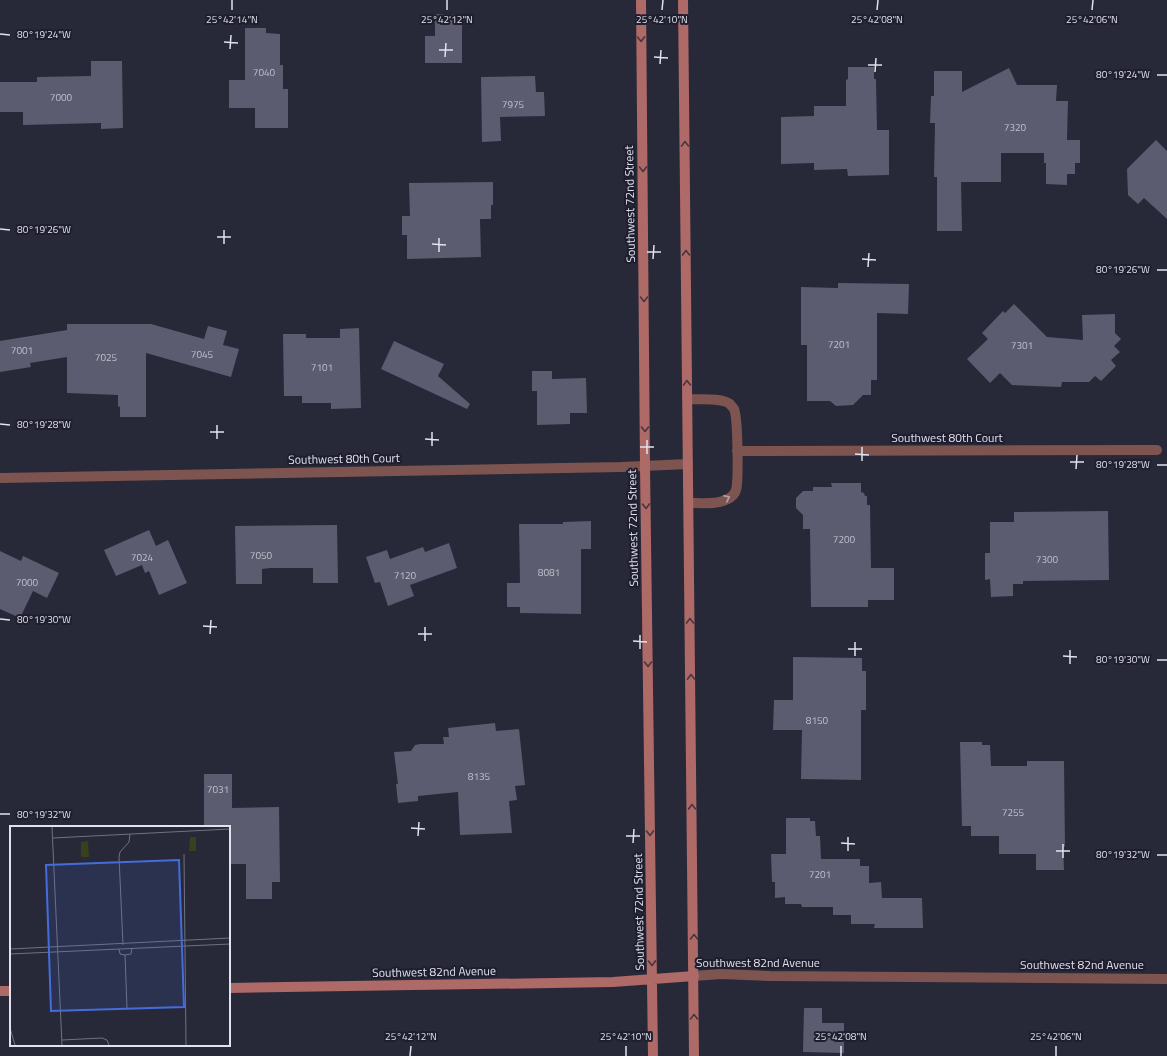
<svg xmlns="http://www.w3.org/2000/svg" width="1167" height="1056" viewBox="0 0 1167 1056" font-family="'Titillium Web',sans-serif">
  <rect width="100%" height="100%" fill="#272838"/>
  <path fill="#5b5c6f" d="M 435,14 L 462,15 L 462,63 L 425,63 L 425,36 L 435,36 Z
    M 245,28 L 266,28 L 266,33 L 280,34 L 280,65 L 283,65 L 283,89 L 288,89 L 288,128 L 255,128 L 255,108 L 229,108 L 229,80 L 245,80 Z
    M 91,61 L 122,61 L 123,128 L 101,129 L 101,123 L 23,125 L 23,112 L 0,112 L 0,82 L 37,82 L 37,77 L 91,76 Z
    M 848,67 L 874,67 L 874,79 L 876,79 L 877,130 L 889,130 L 889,175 L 848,176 L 847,169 L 814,170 L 814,163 L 781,164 L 781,117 L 814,116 L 814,106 L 846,106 L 846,80 L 848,79 Z
    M 1009,68 L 1017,85 L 1057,85 L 1056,101 L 1068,101 L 1067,140 L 1080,140 L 1080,163 L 1075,163 L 1075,174 L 1067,174 L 1067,185 L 1046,184 L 1046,163 L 1044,163 L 1044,153 L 1001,153 L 1001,182 L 961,182 L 962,231 L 937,231 L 937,177 L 934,177 L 935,123 L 930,123 L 931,96 L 934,96 L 934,71 L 962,71 L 962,92 Z
    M 535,76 L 536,92 L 544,92 L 545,116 L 500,117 L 501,141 L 482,142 L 481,77 Z
    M 1156,140 L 1167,151 L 1167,219 L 1144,198 L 1138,204 L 1128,195 L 1127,169 Z
    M 493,182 L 493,205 L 491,205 L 491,219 L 480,219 L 481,257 L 407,259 L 407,235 L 402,235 L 402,216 L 410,216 L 409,183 Z
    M 838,283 L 909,284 L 908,314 L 877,313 L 877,380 L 871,380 L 871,395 L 863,395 L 853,405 L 836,406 L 830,401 L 807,401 L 807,345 L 801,345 L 801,287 L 838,288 Z
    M 1014,304 L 1047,337 L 1083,340 L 1082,315 L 1115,314 L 1115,333 L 1121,339 L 1114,346 L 1120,352 L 1111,360 L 1116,366 L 1101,381 L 1095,376 L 1089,382 L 1062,382 L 1061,387 L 1012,385 L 1000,373 L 990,383 L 967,359 L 988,339 L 982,333 L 1003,311 L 1005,313 Z
    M 67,324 L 151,324 L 204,339 L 208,326 L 227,331 L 223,345 L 239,349 L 231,377 L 146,353 L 146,417 L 120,417 L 120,407 L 118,406 L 118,395 L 67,393 L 67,357 L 30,363 L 31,367 L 0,372 L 0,341 L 67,330 Z
    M 359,328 L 361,408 L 331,409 L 331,403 L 302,403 L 302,396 L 284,396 L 283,334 L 306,334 L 306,338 L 340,338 L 340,329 Z
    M 394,341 L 444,364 L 438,376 L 470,404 L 467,409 L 381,369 Z
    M 532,371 L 552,371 L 552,379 L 586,378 L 587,413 L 570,413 L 570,424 L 537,425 L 537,391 L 532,391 Z
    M 831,483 L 861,483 L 861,492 L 864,493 L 865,496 L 867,496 L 867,505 L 870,505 L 871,568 L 894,568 L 894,600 L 868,600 L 868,607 L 811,607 L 810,529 L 803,529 L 803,515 L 796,508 L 796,498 L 803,491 L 813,491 L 813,487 L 832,487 Z
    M 1108,511 L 1109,580 L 1023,581 L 1023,584 L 1013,584 L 1013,596 L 991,597 L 990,579 L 985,580 L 985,553 L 990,553 L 990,522 L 1014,522 L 1014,512 Z
    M 591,521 L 591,549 L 581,549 L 581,614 L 520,613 L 520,607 L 507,607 L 507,583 L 520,583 L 519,524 L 563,524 L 563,522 Z
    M 337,525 L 338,583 L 313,583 L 313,568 L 270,568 L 262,569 L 262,584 L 236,584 L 235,526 Z
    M 149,530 L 156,546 L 168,540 L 187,583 L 159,595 L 149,571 L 145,573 L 142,565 L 116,576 L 104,550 Z
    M 449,543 L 457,568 L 410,585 L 414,596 L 388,606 L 380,582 L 375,583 L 366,557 L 387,550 L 390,559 L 423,547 L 425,552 Z
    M 0,551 L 21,561 L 23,556 L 59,573 L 47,598 L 33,591 L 20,618 L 0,609 Z
    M 793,657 L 862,658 L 862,671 L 866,671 L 866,710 L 861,710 L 861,780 L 801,779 L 802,730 L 773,730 L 774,700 L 793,700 Z
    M 495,723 L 496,731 L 519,729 L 525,785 L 515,786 L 517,800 L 509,801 L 512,833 L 460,835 L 458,792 L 418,796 L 418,801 L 398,803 L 396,784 L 398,784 L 394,752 L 411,751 L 415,745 L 420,744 L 444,744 L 443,737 L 449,737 L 448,728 Z
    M 960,742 L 982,742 L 982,745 L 990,745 L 991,766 L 1027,766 L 1027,761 L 1064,761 L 1065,847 L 1063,846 L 1064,870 L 1036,870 L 1036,854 L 999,854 L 999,836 L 971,836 L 971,826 L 962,826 Z
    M 204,774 L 232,774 L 232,808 L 279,807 L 280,882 L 272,882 L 272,899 L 246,899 L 246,864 L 229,864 L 229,827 L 204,827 Z
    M 786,818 L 810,818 L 810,821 L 815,821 L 816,836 L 820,836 L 821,859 L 860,859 L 860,866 L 869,866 L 869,883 L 881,882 L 882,898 L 922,898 L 923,928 L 874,928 L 875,924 L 851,924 L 851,915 L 833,915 L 833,907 L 802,907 L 801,904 L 785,904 L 785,897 L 775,898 L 775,882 L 772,882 L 771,854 L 786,854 Z
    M 804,1008 L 822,1008 L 822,1023 L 844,1023 L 844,1053 L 803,1052 Z"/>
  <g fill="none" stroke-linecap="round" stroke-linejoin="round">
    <path stroke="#7e5451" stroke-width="10" d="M 688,399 C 699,400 721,397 730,404 C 731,406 733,407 734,409 C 738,417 738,472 737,483 C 737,488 735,494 731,497 C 721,505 702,503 689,503
      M 737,451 L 1157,450
      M 0,478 L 621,467 L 688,464
      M 694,976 L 721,974 L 770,976 L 1167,979"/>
    <path stroke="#ad6a67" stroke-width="10" d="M 641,0 L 645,467 L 653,1056
      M 683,0 L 694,1056
      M 229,988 L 613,982 L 694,976
      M 0,991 L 11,991"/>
  </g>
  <defs><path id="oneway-chevron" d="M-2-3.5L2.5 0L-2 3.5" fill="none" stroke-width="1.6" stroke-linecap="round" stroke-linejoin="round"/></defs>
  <g stroke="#49353f">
    <use href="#oneway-chevron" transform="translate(641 39) rotate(89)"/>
    <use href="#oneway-chevron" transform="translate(685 144) rotate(-91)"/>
    <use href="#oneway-chevron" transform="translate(643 169) rotate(89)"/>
    <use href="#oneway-chevron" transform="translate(686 253) rotate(-91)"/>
    <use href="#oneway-chevron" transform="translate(644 299) rotate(90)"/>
    <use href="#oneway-chevron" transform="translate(687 383) rotate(-91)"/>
    <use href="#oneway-chevron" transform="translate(645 429) rotate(90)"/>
    <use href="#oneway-chevron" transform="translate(646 506) rotate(89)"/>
    <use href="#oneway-chevron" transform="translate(690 621) rotate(-91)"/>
    <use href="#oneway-chevron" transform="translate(648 664) rotate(89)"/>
    <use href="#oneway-chevron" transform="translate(691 677) rotate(-91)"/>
    <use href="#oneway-chevron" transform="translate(692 807) rotate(-91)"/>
    <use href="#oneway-chevron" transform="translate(650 833) rotate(89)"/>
    <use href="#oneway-chevron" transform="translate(694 937) rotate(-90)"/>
    <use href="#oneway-chevron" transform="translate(652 963) rotate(89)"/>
    <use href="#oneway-chevron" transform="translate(694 1017) rotate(-90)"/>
  </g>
  <use stroke="#b4a2a7" href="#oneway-chevron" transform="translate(727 498) rotate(-26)"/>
  <path fill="none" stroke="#e1e2ed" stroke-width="1.5" d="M 232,10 L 232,0M 447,10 L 447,0M 662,10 L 663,0M 877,10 L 878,0M 1092,10 L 1093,0M 0,34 L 10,35M 224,42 L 238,43M 230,49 L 231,35M 439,50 L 453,50M 445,57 L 446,43M 654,57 L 668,58M 660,64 L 661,50M 868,65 L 882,65M 875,72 L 876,58M 1157,75 L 1167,75M 0,229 L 10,230M 217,237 L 231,237M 224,244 L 224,230M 432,244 L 446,245M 439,252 L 439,238M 647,252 L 661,252M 653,259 L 654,245M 862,259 L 876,260M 868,267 L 869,253M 1157,270 L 1167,270M 0,424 L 10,425M 210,432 L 224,432M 217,439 L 217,425M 425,439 L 439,440M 432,446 L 432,432M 640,447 L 654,447M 647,454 L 647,440M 855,454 L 869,455M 862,461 L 862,447M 1070,462 L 1084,462M 1157,465 L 1167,465M 1076,469 L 1077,455M 0,619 L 10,620M 203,626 L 217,627M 210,634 L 211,620M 418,634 L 432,634M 425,641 L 425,627M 633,641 L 647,642M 640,649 L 640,635M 848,649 L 862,649M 855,656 L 855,642M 1063,656 L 1077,657M 1157,660 L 1167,660M 1070,664 L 1070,650M 0,814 L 10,814M 411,828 L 425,829M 418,836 L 419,822M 626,836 L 640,836M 633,843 L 634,829M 841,843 L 855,844M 848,851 L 848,837M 1056,851 L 1070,851M 1157,855 L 1167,855M 1063,858 L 1063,844M 410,1056 L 411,1046M 626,1056 L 626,1046M 841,1056 L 841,1046M 1056,1056 L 1056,1046"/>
  <g text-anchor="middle" stroke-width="4" stroke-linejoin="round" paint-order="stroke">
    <g font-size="10" fill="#c0c0ce">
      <text x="264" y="76">7040</text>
      <text x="61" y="101">7000</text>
      <text x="513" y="108">7975</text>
      <text x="1015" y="131">7320</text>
      <text x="839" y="348">7201</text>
      <text x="1022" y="349">7301</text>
      <text x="22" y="354">7001</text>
      <text x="202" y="358">7045</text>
      <text x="106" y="361">7025</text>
      <text x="322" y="371">7101</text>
      <text x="844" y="543">7200</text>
      <text x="261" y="559">7050</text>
      <text x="142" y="561">7024</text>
      <text x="1047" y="563">7300</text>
      <text x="549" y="576">8081</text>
      <text x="405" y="579">7120</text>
      <text x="27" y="586">7000</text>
      <text x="817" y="724">8150</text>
      <text x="479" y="780">8135</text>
      <text x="218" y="793">7031</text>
      <text x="1013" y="816">7255</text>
      <text x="820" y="878">7201</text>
    </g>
    <g font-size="12" fill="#e1e2ed" stroke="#1e1e2e">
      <text transform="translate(630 204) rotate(-91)" y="4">Southwest 72nd Street</text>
      <text x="947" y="442">Southwest 80th Court</text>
      <text transform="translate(344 459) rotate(-1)" y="4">Southwest 80th Court</text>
      <text transform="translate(633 528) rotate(-91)" y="4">Southwest 72nd Street</text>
      <text transform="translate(639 912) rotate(-91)" y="4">Southwest 72nd Street</text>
      <text x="758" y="967">Southwest 82nd Avenue</text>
      <text x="1082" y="969">Southwest 82nd Avenue</text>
      <text transform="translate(434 972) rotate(-1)" y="4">Southwest 82nd Avenue</text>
    </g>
  </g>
  <g transform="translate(10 826)">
    <rect width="220" height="220" fill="#272838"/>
    <path d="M 180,11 L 186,11 L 186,25 L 179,25 ZM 78,15 L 79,31 L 71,31 L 71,16 Z" fill="#38411c"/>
    <path fill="none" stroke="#717280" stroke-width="1" d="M 42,1 L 52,219M 43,12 L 220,3M 174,28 L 176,219M 113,119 L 109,31 L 110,26 L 119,16 L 120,8M 0,123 L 220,112M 109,123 L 110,128 L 115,129 L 121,128 L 122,122M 0,128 L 220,118M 115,129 L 117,182M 0,202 L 5,219M 52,214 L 92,212 L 97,214 L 99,219"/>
    <path fill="#446cdc" fill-opacity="0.15" stroke="#446cdc" stroke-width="2" d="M 169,34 L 174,181 L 41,185 L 36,39 Z"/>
    <rect width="220" height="220" fill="none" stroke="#e1e2ed" stroke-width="2"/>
  </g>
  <g font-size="10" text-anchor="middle" fill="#e1e2ed" stroke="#1e1e2e" stroke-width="4" stroke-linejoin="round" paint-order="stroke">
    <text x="232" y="23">25°42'14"N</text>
    <text x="447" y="23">25°42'12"N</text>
    <text x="662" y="23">25°42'10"N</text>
    <text x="877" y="23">25°42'08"N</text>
    <text x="1092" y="23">25°42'06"N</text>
    <text x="44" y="38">80°19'24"W</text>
    <text x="1123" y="78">80°19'24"W</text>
    <text x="44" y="233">80°19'26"W</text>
    <text x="1123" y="273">80°19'26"W</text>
    <text x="44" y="428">80°19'28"W</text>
    <text x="1123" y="468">80°19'28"W</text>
    <text x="44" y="623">80°19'30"W</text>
    <text x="1123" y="663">80°19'30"W</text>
    <text x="44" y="818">80°19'32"W</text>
    <text x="1123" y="858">80°19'32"W</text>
    <text x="411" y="1040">25°42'12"N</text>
    <text x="626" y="1040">25°42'10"N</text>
    <text x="841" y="1040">25°42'08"N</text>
    <text x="1056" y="1040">25°42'06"N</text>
  </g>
</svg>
